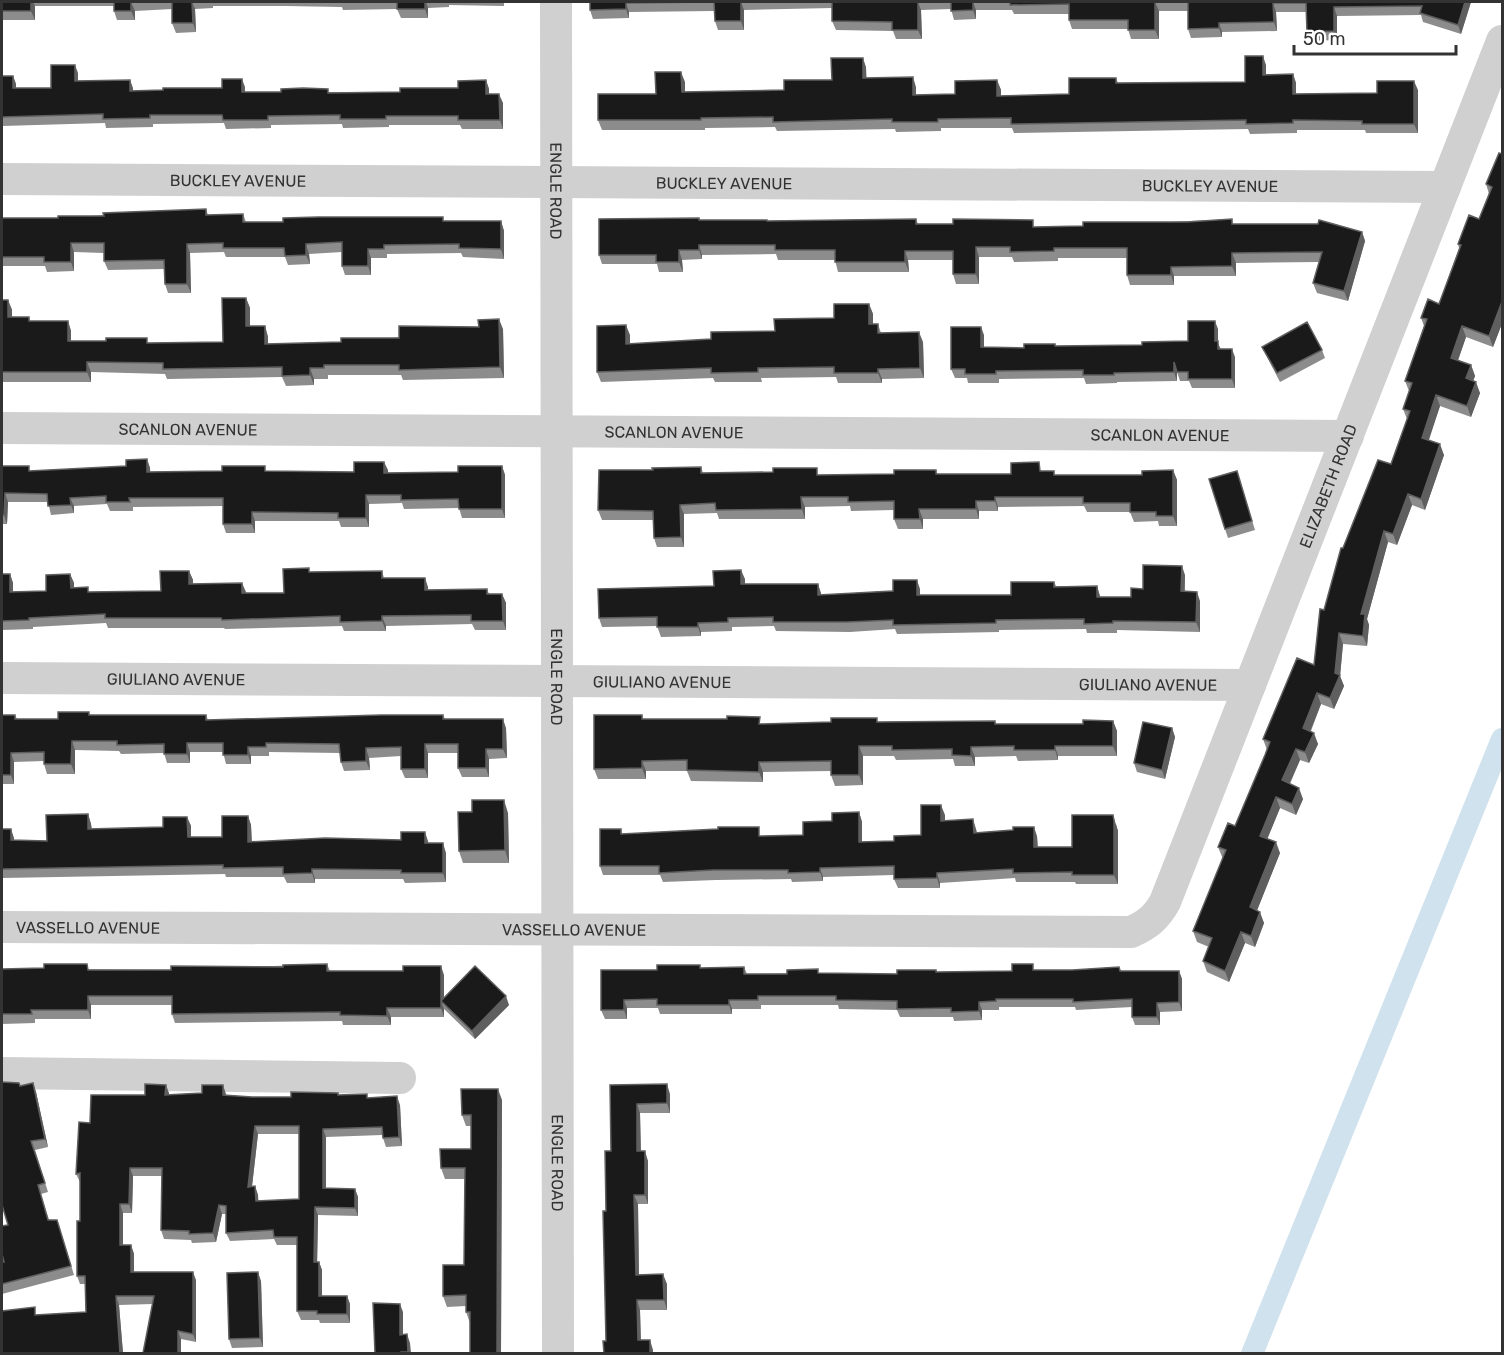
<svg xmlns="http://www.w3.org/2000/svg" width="1504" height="1355" viewBox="0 0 1504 1355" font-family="Rubik,sans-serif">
  <rect width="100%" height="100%" fill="#fff"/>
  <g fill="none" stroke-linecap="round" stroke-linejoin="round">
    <path stroke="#cfe2ee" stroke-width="22" d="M 1252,1354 L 1502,739"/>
    <g stroke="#d0d0d0" stroke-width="32">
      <path id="s1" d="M 556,2 L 558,1354"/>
      <path id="s2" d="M 2,179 L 1445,187"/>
      <path id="s3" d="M 2,428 L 1348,436"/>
      <path id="s4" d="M 2,678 L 1250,685"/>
      <path id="s5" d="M 2,927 L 1131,932 C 1147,925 1156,918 1165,902 L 1502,41"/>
      <path d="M 2,1073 L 400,1078"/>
    </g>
  </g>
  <path fill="#8c8c8c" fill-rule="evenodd" d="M 2,2 L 504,2 L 504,6 L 449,5 L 449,7 L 428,8 L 428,18 L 401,18 L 397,9 L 343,10 L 342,7 L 285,6 L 213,6 L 213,8 L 195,9 L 196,32 L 176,33 L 172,23 L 172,9 L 135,11 L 135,20 L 117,20 L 114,11 L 114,6 L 35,6 L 35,20 L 2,20 Z
    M 590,2 L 1471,2 L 1461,34 L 1423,22 L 1421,15 L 1337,16 L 1337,40 L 1310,41 L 1307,32 L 1307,12 L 1276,12 L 1277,31 L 1222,32 L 1222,37 L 1191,38 L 1188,29 L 1188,11 L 1159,11 L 1159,39 L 1131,39 L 1128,29 L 1072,29 L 1069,20 L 1069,14 L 1014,14 L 1012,10 L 976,10 L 976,19 L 954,20 L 951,9 L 921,10 L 922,39 L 896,39 L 893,31 L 836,30 L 832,21 L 832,8 L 744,10 L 744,30 L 718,30 L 715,21 L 714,11 L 629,12 L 629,18 L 593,19 L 590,10 Z
    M 1266,65 L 1266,74 L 1293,74 L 1296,83 L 1296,94 L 1377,93 L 1418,90 L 1418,133 L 1366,133 L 1365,130 L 1297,130 L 1297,133 L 1250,134 L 1248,129 L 1014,133 L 1012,128 L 941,128 L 941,131 L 896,132 L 895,129 L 777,131 L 775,127 L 705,128 L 705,130 L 602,130 L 598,120 L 656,94 L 685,82 L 685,92 L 784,90 L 832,80 L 866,67 L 866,78 L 916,87 L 916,95 L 955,94 L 997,80 L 1001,90 L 1001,96 L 1069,94 L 1116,78 L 1118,83 L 1245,82 Z
    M 78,73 L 78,81 L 130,80 L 133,91 L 245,87 L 245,92 L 400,92 L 458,88 L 486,80 L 489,89 L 489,94 L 503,103 L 503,129 L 462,129 L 460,125 L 389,125 L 389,127 L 343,128 L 342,124 L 271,125 L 271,128 L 226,129 L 224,123 L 153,124 L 153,127 L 106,128 L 105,123 L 2,126 L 2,76 L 13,76 L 16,84 L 16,88 L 51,88 Z
    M 1503,154 L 1503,321 L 1493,347 L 1466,337 L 1458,360 L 1471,365 L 1475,376 L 1473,381 L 1480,393 L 1471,417 L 1440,406 L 1428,440 L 1444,455 L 1425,510 L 1412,505 L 1397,545 L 1388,542 L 1367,619 L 1369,625 L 1367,646 L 1343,644 L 1340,676 L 1344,686 L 1334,709 L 1321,704 L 1311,731 L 1318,744 L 1309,763 L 1300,760 L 1290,784 L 1303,799 L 1296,815 L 1280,808 L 1267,839 L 1280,853 L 1257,910 L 1264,923 L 1255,947 L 1245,943 L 1229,982 L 1207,972 L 1203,961 L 1209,947 L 1197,942 L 1193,931 L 1223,859 L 1218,847 L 1235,826 L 1267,750 L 1263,739 L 1314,665 L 1324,610 L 1343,548 L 1391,464 L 1407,419 L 1403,409 L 1409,391 L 1405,381 L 1424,326 L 1421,318 L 1439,304 L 1459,248 L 1458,244 L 1479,219 L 1489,194 L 1486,184 Z
    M 206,209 L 208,215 L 243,214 L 246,222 L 501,221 L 504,231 L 504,259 L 463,257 L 461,253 L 387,254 L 387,258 L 371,258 L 371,275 L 345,275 L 342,266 L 342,252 L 309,254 L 310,264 L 288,265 L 285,257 L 226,257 L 224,252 L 190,253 L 191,293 L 168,293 L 165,284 L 164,269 L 108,270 L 104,261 L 104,253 L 74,252 L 74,271 L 47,272 L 45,266 L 2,266 L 2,218 L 58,218 Z
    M 699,218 L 700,220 L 767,221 L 916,219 L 918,224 L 1036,227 L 1083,226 L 1232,219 L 1233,224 L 1362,232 L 1365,241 L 1348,301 L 1317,293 L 1313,283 L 1319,262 L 1236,263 L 1236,276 L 1174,276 L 1174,285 L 1130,285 L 1127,275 L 1127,258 L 1058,258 L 1058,261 L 1014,262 L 1012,257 L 979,257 L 979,284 L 956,284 L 953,274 L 953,260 L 908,260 L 909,272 L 838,272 L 835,260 L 778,260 L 776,254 L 702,255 L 702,259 L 682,260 L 683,272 L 659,272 L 657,264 L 602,264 L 599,255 Z
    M 246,298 L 250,308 L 250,326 L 265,326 L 268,337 L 268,344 L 341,342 L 503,329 L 504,378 L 403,380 L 401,375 L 328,375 L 328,379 L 314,379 L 314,385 L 286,386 L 282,377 L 167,379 L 165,374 L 91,372 L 91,382 L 2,382 L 2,300 L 8,300 L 12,310 L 12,317 L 29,317 L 30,321 L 68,321 L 71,331 L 71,341 L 149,343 L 223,342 Z
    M 869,304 L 873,314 L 873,324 L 878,324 L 881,333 L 923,342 L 924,378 L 882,379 L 882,383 L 838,383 L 836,377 L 761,378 L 762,382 L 715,382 L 713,378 L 601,382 L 597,372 L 630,335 L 630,344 L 711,339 L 775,331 L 834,318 Z
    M 1218,329 L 1218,343 L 1220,349 L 1235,357 L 1235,388 L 1192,388 L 1189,381 L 1180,381 L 1177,372 L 1177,381 L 1117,382 L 1117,383 L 1086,384 L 1084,378 L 999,379 L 999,383 L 968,383 L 967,378 L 955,378 L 951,369 L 984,335 L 984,347 L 1024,348 L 1055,344 L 1056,346 L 1142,345 L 1188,341 Z
    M 1262,347 L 1322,350 L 1325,358 L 1280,382 L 1266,355 Z
    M 147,459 L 150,468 L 150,472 L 354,472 L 384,462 L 388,473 L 458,472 L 502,466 L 505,475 L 505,518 L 462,518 L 459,508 L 404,509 L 402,503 L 369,504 L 369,527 L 341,527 L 339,521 L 255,521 L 255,533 L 226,533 L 223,524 L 223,506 L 133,507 L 133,511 L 110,511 L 107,504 L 74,506 L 74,513 L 51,515 L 48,502 L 8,502 L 7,524 L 2,524 L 2,466 L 31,471 L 126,466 Z
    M 701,467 L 703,473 L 820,475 L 894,474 L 936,470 L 937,474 L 1011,474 L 1043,471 L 1055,475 L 1142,475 L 1173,470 L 1177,480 L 1177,526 L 1159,526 L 1158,521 L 1134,522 L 1130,512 L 1087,512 L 1084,506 L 998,507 L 998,511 L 979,511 L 979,519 L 923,519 L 923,529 L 898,529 L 894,519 L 894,510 L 851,511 L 850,506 L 805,507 L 805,519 L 719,519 L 717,513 L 684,514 L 684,547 L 657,547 L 654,538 L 654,520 L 602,520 L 598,510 L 653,470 Z
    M 1237,471 L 1255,530 L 1228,538 L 1225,529 Z
    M 189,571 L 193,580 L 193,584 L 246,593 L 284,593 L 310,572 L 382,571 L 384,578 L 425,578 L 428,590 L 487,589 L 489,594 L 502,594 L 506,603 L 506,630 L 475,630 L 472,624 L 386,626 L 386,631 L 344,631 L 342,626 L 225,629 L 224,628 L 108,628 L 106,623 L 33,627 L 33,629 L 2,630 L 2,574 L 10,574 L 13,583 L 13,592 L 46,591 L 70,574 L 74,583 L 74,588 L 89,592 L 161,591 Z
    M 1185,575 L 1185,592 L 1200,601 L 1200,632 L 1117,630 L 1117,633 L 1087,633 L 1086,629 L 999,630 L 999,632 L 897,634 L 895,629 L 850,632 L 776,631 L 774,626 L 732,627 L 732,631 L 701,632 L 701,636 L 661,637 L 657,626 L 602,627 L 599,618 L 714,586 L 745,579 L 745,584 L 818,584 L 821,595 L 920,589 L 920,595 L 1011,595 L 1054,582 L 1056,586 L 1097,586 L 1100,597 L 1131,597 L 1143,589 Z
    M 2,715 L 15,715 L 17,719 L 58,719 L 90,715 L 206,715 L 208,720 L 443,715 L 445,719 L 506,728 L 507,758 L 489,759 L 489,777 L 462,777 L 458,768 L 458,753 L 428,753 L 428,778 L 405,778 L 401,769 L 401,756 L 369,758 L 370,770 L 344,771 L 341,762 L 340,753 L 269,752 L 269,756 L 251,756 L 251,764 L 226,764 L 223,752 L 190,752 L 190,763 L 167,763 L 164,753 L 121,754 L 119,751 L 75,750 L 75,774 L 47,774 L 44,764 L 44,761 L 14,762 L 14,784 L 2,784 Z
    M 642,715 L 643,719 L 762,724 L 878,722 L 995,721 L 996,724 L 1083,724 L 1113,721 L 1117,731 L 1117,756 L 1058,756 L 1058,760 L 1018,761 L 1016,756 L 975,757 L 975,766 L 955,766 L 953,759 L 896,760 L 894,756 L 863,756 L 863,785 L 835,786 L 831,775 L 831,771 L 763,772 L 763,782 L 691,781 L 687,771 L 646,771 L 646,779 L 598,779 L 594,769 Z
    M 1172,728 L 1175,737 L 1165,779 L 1137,772 L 1134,763 Z
    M 472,812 L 508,813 L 509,863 L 463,863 L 459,851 Z
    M 859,812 L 862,822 L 862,842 L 894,841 L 921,835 L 945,815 L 945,821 L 976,829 L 977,832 L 1037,836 L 1038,847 L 1072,847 L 1116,824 L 1118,831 L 1118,884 L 1076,884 L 1075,882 L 1016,882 L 1015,878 L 940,883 L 940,888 L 898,888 L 894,879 L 894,875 L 823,877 L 823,881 L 792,882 L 791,879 L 716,880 L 663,882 L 660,875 L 603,875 L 600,866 L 621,829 L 622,834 L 763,836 L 803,835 L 832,821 Z
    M 88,814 L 91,824 L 92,829 L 163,827 L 187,817 L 191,826 L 191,837 L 222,837 L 248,816 L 251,825 L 252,842 L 428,841 L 428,843 L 446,853 L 446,882 L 405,883 L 403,879 L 315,879 L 315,883 L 287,883 L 284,877 L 226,877 L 225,874 L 2,878 L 2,829 L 11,829 L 14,840 L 47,841 Z
    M 327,964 L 330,971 L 444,975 L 444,998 L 509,1005 L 475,1039 L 444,1009 L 444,1017 L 391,1017 L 391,1025 L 343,1025 L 342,1021 L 175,1023 L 172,1014 L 172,1005 L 91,1005 L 91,1019 L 35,1019 L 35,1023 L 2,1024 L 2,969 L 171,970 Z
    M 744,967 L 747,974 L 820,973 L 897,974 L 936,970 L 937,972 L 1072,970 L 1119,967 L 1121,971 L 1179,971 L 1182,979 L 1182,1011 L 1160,1012 L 1160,1025 L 1135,1025 L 1132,1017 L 1132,1007 L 1076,1010 L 1075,1007 L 999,1007 L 999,1010 L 982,1010 L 982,1020 L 954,1021 L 953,1017 L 900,1017 L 897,1010 L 839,1009 L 838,1005 L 761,1005 L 761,1009 L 732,1009 L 732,1014 L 660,1014 L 658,1008 L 627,1008 L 627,1019 L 605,1019 L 601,1010 L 657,970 Z
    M 33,1083 L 36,1092 L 48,1147 L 35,1150 L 48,1192 L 41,1194 L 49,1220 L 60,1229 L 74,1275 L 2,1294 L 2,1262 L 4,1262 L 20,1086 Z
    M 610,1085 L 670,1094 L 670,1113 L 640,1113 L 641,1151 L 648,1161 L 648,1204 L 638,1204 L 639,1275 L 667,1284 L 667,1310 L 640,1310 L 641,1340 L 653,1350 L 606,1341 L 606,1211 L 611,1151 Z
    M 169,1093 L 169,1095 L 226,1094 L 226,1095 L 252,1097 L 291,1097 L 338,1093 L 339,1095 L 368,1098 L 400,1105 L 402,1146 L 386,1147 L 382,1135 L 326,1137 L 326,1188 L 355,1189 L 358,1197 L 358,1216 L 318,1215 L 317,1262 L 319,1262 L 322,1270 L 322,1296 L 347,1296 L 350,1304 L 350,1323 L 320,1323 L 319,1320 L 301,1320 L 297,1311 L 297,1245 L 277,1245 L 274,1239 L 230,1241 L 226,1233 L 226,1214 L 222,1214 L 216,1242 L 192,1243 L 191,1240 L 164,1239 L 161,1230 L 162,1176 L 133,1176 L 132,1213 L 123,1213 L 123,1245 L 131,1245 L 134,1254 L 134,1272 L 196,1280 L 196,1342 L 181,1339 L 152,1304 L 119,1305 L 123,1353 L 2,1353 L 37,1315 L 86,1312 L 85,1284 L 80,1284 L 77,1276 L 80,1221 L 80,1182 L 76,1174 L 90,1123 L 145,1095 ZM 258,1134 L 299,1134 L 299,1199 L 258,1201 L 258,1195 L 255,1186 L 252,1186 Z
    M 502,1100 L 501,1353 L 470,1353 L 470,1323 L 466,1312 L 466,1306 L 447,1307 L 443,1296 L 464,1265 L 465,1179 L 445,1179 L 441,1168 L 471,1149 L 471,1126 L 466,1126 L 462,1115 Z
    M 261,1281 L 263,1347 L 232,1348 L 229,1339 Z"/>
  <path fill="#5f5f5f" d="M 31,2 L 33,2 L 35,6 L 35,20 L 31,11 Z
    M 131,2 L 135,11 L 135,20 L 131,11 Z
    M 192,2 L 195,9 L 196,32 L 193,23 Z
    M 425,2 L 426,2 L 428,8 L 428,18 L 425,9 Z
    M 741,2 L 744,10 L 744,30 L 741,21 Z
    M 918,2 L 921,10 L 922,39 L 918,30 Z
    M 973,2 L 976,10 L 976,19 L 973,10 Z
    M 1155,2 L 1159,11 L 1159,39 L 1155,30 Z
    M 1465,2 L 1471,2 L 1461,34 L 1458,25 Z
    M 626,3 L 629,12 L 629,18 L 626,9 Z
    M 1273,3 L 1276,12 L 1277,31 L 1274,22 Z
    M 1334,7 L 1337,16 L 1337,40 L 1334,31 Z
    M 1219,23 L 1222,32 L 1222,37 L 1219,28 Z
    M 1263,56 L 1266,65 L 1266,84 L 1263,75 Z
    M 863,58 L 866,67 L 867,88 L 863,78 Z
    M 75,65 L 78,73 L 78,89 L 75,81 Z
    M 681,72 L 685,82 L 685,101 L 682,92 Z
    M 1293,74 L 1296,83 L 1296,103 L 1293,94 Z
    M 13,76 L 16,84 L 16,97 L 13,88 Z
    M 913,77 L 916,87 L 916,104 L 913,95 Z
    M 242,79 L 245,87 L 245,101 L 242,92 Z
    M 130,80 L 133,88 L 133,100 L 130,91 Z
    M 486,80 L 489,89 L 489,103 L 486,94 Z
    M 997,80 L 1001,90 L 1001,105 L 997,96 Z
    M 1414,81 L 1418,90 L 1418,133 L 1414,124 Z
    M 499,94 L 503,103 L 503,129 L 500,120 Z
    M 501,221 L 504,231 L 504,259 L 501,249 Z
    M 1362,232 L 1365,241 L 1348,301 L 1344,291 Z
    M 71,243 L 74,252 L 74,271 L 71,262 Z
    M 187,244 L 190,253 L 191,293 L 187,284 Z
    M 306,244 L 309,254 L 310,264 L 306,255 Z
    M 699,245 L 702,255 L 702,259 L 699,250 Z
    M 976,247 L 979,257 L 979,284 L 976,274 Z
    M 368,249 L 371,258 L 371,275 L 368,266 Z
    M 679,250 L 682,260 L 683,272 L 679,262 Z
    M 905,251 L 908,260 L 909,272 L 905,262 Z
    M 1232,253 L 1236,263 L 1236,276 L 1232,266 Z
    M 1171,267 L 1174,276 L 1174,285 L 1171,275 Z
    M 246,298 L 250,308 L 250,337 L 246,326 Z
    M 1503,299 L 1503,321 L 1493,347 L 1489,336 Z
    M 8,300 L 12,310 L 12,327 L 8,317 Z
    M 869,304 L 873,314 L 873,333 L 869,324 Z
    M 499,319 L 503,329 L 504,378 L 500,367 Z
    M 68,321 L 71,331 L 71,351 L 68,341 Z
    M 1215,321 L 1218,329 L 1218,343 L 1221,350 L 1221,358 L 1215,341 Z
    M 626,325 L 630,335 L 630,354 L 626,344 Z
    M 265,326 L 268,337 L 268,354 L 265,344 Z
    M 1462,326 L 1466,337 L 1455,369 L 1451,358 Z
    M 981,327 L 984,335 L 984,356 L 981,347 Z
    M 919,332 L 923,342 L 924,378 L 920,368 Z
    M 1232,349 L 1235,357 L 1235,388 L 1232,379 Z
    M 87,362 L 91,372 L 91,382 L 87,372 Z
    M 1174,362 L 1177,371 L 1177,381 L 1174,372 Z
    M 1471,365 L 1475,376 L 1470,389 L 1466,378 Z
    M 310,368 L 314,379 L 314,385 L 310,375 Z
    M 878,369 L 882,379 L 882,383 L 878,373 Z
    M 1476,382 L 1480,393 L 1471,417 L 1467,406 Z
    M 1436,395 L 1440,406 L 1426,449 L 1422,438 Z
    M 1440,444 L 1444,455 L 1425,510 L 1421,499 Z
    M 147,459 L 150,468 L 151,480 L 147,472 Z
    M 384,462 L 388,470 L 388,482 L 384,473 Z
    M 502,466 L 505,475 L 505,518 L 502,509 Z
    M 1173,470 L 1177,480 L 1177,526 L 1173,516 Z
    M 5,493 L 8,502 L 7,524 L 4,515 Z
    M 1408,494 L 1412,505 L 1397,545 L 1393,534 Z
    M 366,495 L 369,504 L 369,527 L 366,518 Z
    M 801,497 L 805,507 L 805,519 L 802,509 Z
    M 995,497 L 998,507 L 998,511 L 995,501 Z
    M 70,498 L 74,506 L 74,513 L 71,505 Z
    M 976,501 L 979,511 L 979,519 L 976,509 Z
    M 680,505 L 684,514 L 684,547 L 681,537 Z
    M 919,509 L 923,519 L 923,529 L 920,519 Z
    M 252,512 L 255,521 L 255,533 L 252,524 Z
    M 1384,531 L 1388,542 L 1367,619 L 1369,625 L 1367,646 L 1363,636 L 1361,614 Z
    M 1182,566 L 1185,575 L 1184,601 L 1181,591 Z
    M 741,570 L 745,579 L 745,593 L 741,584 Z
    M 189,571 L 193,580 L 193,593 L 189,584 Z
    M 10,574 L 13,583 L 13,601 L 10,592 Z
    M 70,574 L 74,583 L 74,597 L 71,588 Z
    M 425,578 L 428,587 L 428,599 L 425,590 Z
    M 917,580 L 920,589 L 920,604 L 917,595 Z
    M 242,583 L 246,592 L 246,602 L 242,593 Z
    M 818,584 L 821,593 L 821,605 L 818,595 Z
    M 1097,586 L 1100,596 L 1100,607 L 1097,597 Z
    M 1197,592 L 1200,601 L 1200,632 L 1196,622 Z
    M 502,594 L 506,603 L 506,630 L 503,621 Z
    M 382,616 L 386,626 L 386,631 L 382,621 Z
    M 698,623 L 701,632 L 701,636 L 698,627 Z
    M 1339,633 L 1343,644 L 1340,676 L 1344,686 L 1334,709 L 1330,698 Z
    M 1317,693 L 1321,704 L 1307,739 L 1303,728 Z
    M 503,719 L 506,728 L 507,758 L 503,749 Z
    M 1113,721 L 1117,731 L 1117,756 L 1113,746 Z
    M 1172,728 L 1175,737 L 1165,779 L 1162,770 Z
    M 1314,733 L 1318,744 L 1309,763 L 1305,752 Z
    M 72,741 L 75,750 L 75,774 L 71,764 Z
    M 187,743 L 190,752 L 190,763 L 187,754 Z
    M 425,744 L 428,753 L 428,778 L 425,769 Z
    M 859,746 L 863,756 L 863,785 L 859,775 Z
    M 1055,746 L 1058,756 L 1058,760 L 1055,750 Z
    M 248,747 L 251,756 L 251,764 L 248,755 Z
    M 971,747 L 975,757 L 975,766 L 971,756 Z
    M 366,748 L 369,758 L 370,770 L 366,761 Z
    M 486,749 L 489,759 L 489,777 L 486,768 Z
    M 1296,749 L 1300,760 L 1286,791 L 1282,780 Z
    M 11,753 L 14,762 L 14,784 L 11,775 Z
    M 642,761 L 646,771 L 646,779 L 642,768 Z
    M 759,762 L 763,772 L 763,782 L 759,772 Z
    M 1299,788 L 1303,799 L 1296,815 L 1292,804 Z
    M 1276,797 L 1280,808 L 1264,847 L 1260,836 Z
    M 504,800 L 508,813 L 509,863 L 505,850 Z
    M 941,805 L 945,815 L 945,830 L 941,821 Z
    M 859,812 L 862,822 L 862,851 L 859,842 Z
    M 88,814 L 91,824 L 92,838 L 88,829 Z
    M 1113,815 L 1118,831 L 1118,884 L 1114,875 Z
    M 248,816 L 251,825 L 252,851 L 248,842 Z
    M 187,817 L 191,826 L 191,847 L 188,837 Z
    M 973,819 L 976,829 L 977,842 L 974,833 Z
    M 1034,827 L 1037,836 L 1038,857 L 1034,847 Z
    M 11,829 L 14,838 L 14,850 L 11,840 Z
    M 425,832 L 428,841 L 429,852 L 425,843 Z
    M 1276,842 L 1280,853 L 1254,918 L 1250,907 Z
    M 443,843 L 446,853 L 446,882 L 443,873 Z
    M 820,868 L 823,877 L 823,881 L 820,872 Z
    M 312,869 L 315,879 L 315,883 L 312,873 Z
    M 937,873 L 940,883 L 940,888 L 937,878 Z
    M 1260,912 L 1264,923 L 1255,947 L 1251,936 Z
    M 1241,932 L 1245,943 L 1229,982 L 1225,971 Z
    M 441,966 L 444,975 L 444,1004 L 441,1001 L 444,1009 L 444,1017 L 441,1008 Z
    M 1179,971 L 1182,979 L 1182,1011 L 1179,1002 Z
    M 88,996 L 91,1005 L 91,1019 L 88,1010 Z
    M 506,996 L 509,1005 L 475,1039 L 472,1031 Z
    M 624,1000 L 627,1008 L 627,1019 L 624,1010 Z
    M 729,1000 L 732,1009 L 732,1014 L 729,1005 Z
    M 979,1002 L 982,1010 L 982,1020 L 979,1011 Z
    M 1157,1003 L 1160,1012 L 1160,1025 L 1157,1017 Z
    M 387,1008 L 391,1017 L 391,1025 L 387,1016 Z
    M 33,1083 L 36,1092 L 48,1147 L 45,1139 Z
    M 667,1084 L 670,1094 L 670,1113 L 667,1103 Z
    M 166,1085 L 169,1093 L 169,1104 L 165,1095 Z
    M 223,1085 L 226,1094 L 226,1104 L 223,1095 Z
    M 498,1089 L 502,1100 L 501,1353 L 497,1353 Z
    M 397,1096 L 400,1105 L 402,1146 L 399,1137 Z
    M 637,1104 L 640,1113 L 641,1161 L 637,1151 Z
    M 255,1126 L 258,1134 L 251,1195 L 248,1187 Z
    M 323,1129 L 326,1137 L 326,1197 L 323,1188 Z
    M 645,1151 L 648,1161 L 648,1204 L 645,1195 Z
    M 130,1168 L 133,1176 L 132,1213 L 129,1204 Z
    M 255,1186 L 258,1195 L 259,1209 L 256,1201 Z
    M 355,1189 L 358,1197 L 358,1216 L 355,1208 Z
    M 634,1195 L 638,1204 L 639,1284 L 636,1275 Z
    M 120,1204 L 123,1213 L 123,1254 L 120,1245 Z
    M 219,1205 L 222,1214 L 216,1242 L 213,1233 Z
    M 315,1207 L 318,1215 L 317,1270 L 314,1262 Z
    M 131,1245 L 134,1254 L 134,1280 L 131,1272 Z
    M 319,1262 L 322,1270 L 322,1304 L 319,1296 Z
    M 193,1272 L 196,1280 L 196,1342 L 193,1334 Z
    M 258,1272 L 261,1281 L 263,1347 L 260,1338 Z
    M 663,1274 L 667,1284 L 667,1310 L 664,1300 Z
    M 116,1296 L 119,1305 L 123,1353 L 120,1353 Z
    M 347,1296 L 350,1304 L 350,1323 L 347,1314 Z
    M 637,1300 L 640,1310 L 641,1350 L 638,1340 Z
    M 400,1304 L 403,1312 L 403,1343 L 400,1335 Z
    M 178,1331 L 181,1339 L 181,1353 L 178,1353 Z
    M 407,1334 L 410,1343 L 411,1353 L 408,1353 L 408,1352 Z
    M 650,1340 L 653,1350 L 653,1353 L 650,1353 Z"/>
  <path fill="#1a1a1a" stroke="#5f5f5f" stroke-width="1.5" fill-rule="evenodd" d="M 2,2 L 31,2 L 31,11 L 2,11 Z
    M 114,2 L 131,2 L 131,11 L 114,11 Z
    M 172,2 L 192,2 L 193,23 L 172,23 Z
    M 397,2 L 425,2 L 425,9 L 397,9 Z
    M 590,2 L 741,2 L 741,21 L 715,21 L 714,2 L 626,3 L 626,9 L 590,10 Z
    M 832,2 L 918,2 L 918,30 L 892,30 L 892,22 L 832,21 Z
    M 951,2 L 973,2 L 973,10 L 951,11 Z
    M 1010,2 L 1465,2 L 1458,25 L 1420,13 L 1422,6 L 1334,7 L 1334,31 L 1307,32 L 1306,3 L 1273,3 L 1274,22 L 1219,23 L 1219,28 L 1188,29 L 1188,2 L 1155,2 L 1155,30 L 1128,30 L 1128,20 L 1069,20 L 1069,4 L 1010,5 Z
    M 1245,56 L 1263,56 L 1263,75 L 1293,74 L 1293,94 L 1377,93 L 1377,81 L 1414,81 L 1414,124 L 1362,124 L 1362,121 L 1293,120 L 1293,123 L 1246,124 L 1246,120 L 1011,124 L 1011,118 L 938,119 L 938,122 L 892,122 L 892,119 L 773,122 L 773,117 L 701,118 L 701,120 L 598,120 L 598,94 L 656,94 L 655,72 L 681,72 L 682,92 L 784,90 L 784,80 L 832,80 L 831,58 L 863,58 L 863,78 L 913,77 L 913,95 L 955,94 L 955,81 L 997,80 L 997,96 L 1069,94 L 1069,78 L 1116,78 L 1116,83 L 1245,82 Z
    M 51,65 L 75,65 L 75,81 L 130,80 L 130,91 L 163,90 L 163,88 L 222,88 L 222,79 L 242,79 L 242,92 L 281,92 L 281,89 L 303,88 L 328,89 L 328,93 L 400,92 L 400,88 L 458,88 L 458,81 L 486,80 L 486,94 L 499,94 L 500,120 L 458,120 L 458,116 L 386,116 L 386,119 L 340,119 L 340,115 L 268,116 L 268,120 L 223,120 L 222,115 L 150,115 L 150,118 L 103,119 L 103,114 L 2,117 L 2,76 L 13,76 L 13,88 L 51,88 Z
    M 1499,153 L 1502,154 L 1503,154 L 1503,299 L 1489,336 L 1462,326 L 1451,358 L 1471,365 L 1466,378 L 1476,382 L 1467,406 L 1436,395 L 1422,438 L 1440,444 L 1421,499 L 1408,494 L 1393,534 L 1384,531 L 1361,614 L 1365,614 L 1363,636 L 1339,633 L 1335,673 L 1340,675 L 1330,698 L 1317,693 L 1303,728 L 1314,733 L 1305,752 L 1296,749 L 1282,780 L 1299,788 L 1292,804 L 1276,797 L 1260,836 L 1276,842 L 1250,907 L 1260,912 L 1251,936 L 1241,932 L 1225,971 L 1203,961 L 1212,938 L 1193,931 L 1226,850 L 1218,847 L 1228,823 L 1235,826 L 1265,755 L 1270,742 L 1263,739 L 1297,658 L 1314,665 L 1320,609 L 1324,610 L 1341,548 L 1343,548 L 1378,460 L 1391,464 L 1410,411 L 1403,409 L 1412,383 L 1405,381 L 1427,319 L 1421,318 L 1428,299 L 1439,304 L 1461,245 L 1458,244 L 1469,215 L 1479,219 L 1492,187 L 1486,184 Z
    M 206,209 L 206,215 L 243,214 L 243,222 L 283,222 L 283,218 L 318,217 L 443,217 L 443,221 L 501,221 L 501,249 L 459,248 L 459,244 L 384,245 L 384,249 L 368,249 L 368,266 L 342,266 L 342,242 L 306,244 L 306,255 L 285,256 L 284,248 L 223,248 L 223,243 L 187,244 L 187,284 L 165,284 L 164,260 L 104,261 L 104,243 L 71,243 L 71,262 L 44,262 L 44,257 L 2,257 L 2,218 L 58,218 L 58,216 L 104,216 L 103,213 Z
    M 699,218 L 699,220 L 767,220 L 767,221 L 916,219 L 916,224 L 953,224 L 953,219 L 1033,220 L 1033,227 L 1083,226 L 1083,222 L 1187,222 L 1232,219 L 1232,224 L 1318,224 L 1319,220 L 1362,232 L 1344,291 L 1313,283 L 1322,252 L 1232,253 L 1232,266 L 1171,267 L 1171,275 L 1127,275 L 1127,248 L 1054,248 L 1054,251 L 1010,252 L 1010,247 L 976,247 L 976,274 L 953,274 L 953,251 L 905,251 L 905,262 L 835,262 L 835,250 L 775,250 L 775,245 L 699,245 L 699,250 L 679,250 L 679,262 L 656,262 L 656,255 L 599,255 L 599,219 Z
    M 222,298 L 246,298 L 246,326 L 265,326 L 265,344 L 341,342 L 341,338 L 399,338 L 399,326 L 479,327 L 478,320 L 499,319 L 500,367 L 399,370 L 399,365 L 324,365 L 324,368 L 310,368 L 310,375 L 282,376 L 282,367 L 163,369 L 163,363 L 87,362 L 87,372 L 2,372 L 2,300 L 8,300 L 8,317 L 29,317 L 29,321 L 68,321 L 68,341 L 106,341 L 106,338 L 147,338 L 147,343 L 223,342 Z
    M 834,304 L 869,304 L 869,324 L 878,324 L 878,333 L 919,332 L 920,368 L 878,369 L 878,373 L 834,373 L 834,367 L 758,368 L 758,372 L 711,373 L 711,368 L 597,372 L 597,326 L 626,325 L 626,344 L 711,339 L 711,332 L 775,331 L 774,319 L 834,318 Z
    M 1188,321 L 1215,321 L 1215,341 L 1218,341 L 1218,349 L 1232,349 L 1232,379 L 1188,379 L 1188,372 L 1177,372 L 1174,362 L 1174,372 L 1114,373 L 1114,375 L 1083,375 L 1083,370 L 996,371 L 996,374 L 965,374 L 965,369 L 951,369 L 951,327 L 981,327 L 981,347 L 1024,348 L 1024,344 L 1055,344 L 1055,346 L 1142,345 L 1142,342 L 1188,341 Z
    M 1307,322 L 1322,350 L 1277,373 L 1262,347 Z
    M 147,459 L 147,472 L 222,471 L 222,466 L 265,466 L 265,471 L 354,472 L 354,462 L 384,462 L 384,473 L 458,472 L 458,466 L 502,466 L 502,509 L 459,509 L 458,499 L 401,500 L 401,495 L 366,495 L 366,518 L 338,518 L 338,513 L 252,512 L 252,524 L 223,524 L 223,498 L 129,498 L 130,502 L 106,502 L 106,496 L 70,498 L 71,505 L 48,506 L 47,494 L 5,493 L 4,515 L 2,515 L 2,466 L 29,466 L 29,471 L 126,466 L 126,460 Z
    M 1039,462 L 1040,471 L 1054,471 L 1054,475 L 1142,475 L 1142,471 L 1173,470 L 1173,516 L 1156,516 L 1156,512 L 1130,512 L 1130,503 L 1083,503 L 1083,497 L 995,497 L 995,501 L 976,501 L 976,509 L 919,509 L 920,519 L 894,519 L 894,501 L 848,502 L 848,497 L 801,497 L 802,509 L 716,510 L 715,503 L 680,505 L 681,537 L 654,538 L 653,511 L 598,510 L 599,470 L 653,470 L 652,468 L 701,467 L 701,473 L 773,472 L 773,468 L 817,468 L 817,475 L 894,474 L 894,470 L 936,470 L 936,474 L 1011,474 L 1011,463 Z
    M 1237,471 L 1252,521 L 1225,529 L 1209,479 Z
    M 1143,565 L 1182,566 L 1181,591 L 1197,592 L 1196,622 L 1113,621 L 1113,623 L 1084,624 L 1084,619 L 996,620 L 996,623 L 893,625 L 893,620 L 847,622 L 773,622 L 773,617 L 728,618 L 728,622 L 698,623 L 698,627 L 657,627 L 657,617 L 599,618 L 598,589 L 714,586 L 713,571 L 741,570 L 741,584 L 818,584 L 818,595 L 893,591 L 893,580 L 917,580 L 917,595 L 1011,595 L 1011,582 L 1054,582 L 1054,587 L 1097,586 L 1097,597 L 1131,597 L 1131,588 L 1143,589 Z
    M 309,568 L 309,572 L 382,571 L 382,578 L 425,578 L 425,590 L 487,589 L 487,594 L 502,594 L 503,621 L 471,621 L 471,615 L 382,616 L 382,621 L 340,622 L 340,616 L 222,620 L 221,618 L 105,618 L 105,614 L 29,618 L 29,620 L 2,621 L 2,574 L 10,574 L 10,592 L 46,591 L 46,575 L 70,574 L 71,588 L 88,587 L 88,592 L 161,591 L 160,571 L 189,571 L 189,584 L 242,583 L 242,593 L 284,593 L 283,569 Z
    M 58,712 L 89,712 L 89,715 L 206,715 L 206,720 L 381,715 L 443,715 L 443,719 L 503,719 L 503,749 L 486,749 L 486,768 L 458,768 L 458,744 L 425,744 L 425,769 L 401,769 L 401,747 L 366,748 L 366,761 L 341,762 L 339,744 L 266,743 L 266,747 L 248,747 L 248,755 L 223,755 L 223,743 L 187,743 L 187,754 L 164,754 L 164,744 L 117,745 L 117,741 L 72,741 L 71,764 L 44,764 L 44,752 L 11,753 L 11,775 L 2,775 L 2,715 L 15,715 L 15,719 L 58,719 Z
    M 594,715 L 642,715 L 642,719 L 727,719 L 727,716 L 760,717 L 759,724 L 831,722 L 831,718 L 877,718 L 877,722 L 995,721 L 995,724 L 1083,724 L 1083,720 L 1113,721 L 1113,746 L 1055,746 L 1055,750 L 1014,750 L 1014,746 L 971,747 L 971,756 L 952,755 L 952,749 L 892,750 L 892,746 L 859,746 L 859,775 L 831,775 L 831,761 L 759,762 L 759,772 L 687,770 L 687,760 L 642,761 L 642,768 L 594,769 Z
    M 1143,722 L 1172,728 L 1162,770 L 1134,763 Z
    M 472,800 L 504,800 L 505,850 L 459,851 L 458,812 L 472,812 Z
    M 921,805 L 941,805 L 941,821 L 973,819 L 974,833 L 1013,830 L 1013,827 L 1034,827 L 1034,847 L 1072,847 L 1072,815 L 1113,815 L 1114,821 L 1114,875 L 1072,875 L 1072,872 L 1013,873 L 1013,869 L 937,873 L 937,878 L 894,879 L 894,866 L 820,868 L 820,872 L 788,873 L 788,870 L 713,870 L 659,873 L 659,866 L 600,866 L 600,829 L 621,829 L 621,834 L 718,829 L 718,827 L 759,827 L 759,836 L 803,835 L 803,822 L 832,821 L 832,813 L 859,812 L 859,842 L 894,841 L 894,836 L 921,835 Z
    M 88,814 L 88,829 L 163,827 L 163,817 L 187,817 L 188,837 L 222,837 L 222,816 L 248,816 L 248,842 L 325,838 L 401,840 L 401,832 L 425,832 L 425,843 L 443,843 L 443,873 L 401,873 L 401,870 L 312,869 L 312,873 L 283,874 L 283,867 L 223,868 L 223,865 L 2,869 L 2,829 L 11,829 L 11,840 L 47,841 L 46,815 Z
    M 44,964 L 87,964 L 88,970 L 171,970 L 171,966 L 283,967 L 283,965 L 327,964 L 327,971 L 403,971 L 403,966 L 441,966 L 441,1008 L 387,1008 L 387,1016 L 340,1015 L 340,1012 L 172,1014 L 172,996 L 88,996 L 88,1010 L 31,1010 L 32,1014 L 2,1014 L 2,969 L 44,968 Z
    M 1012,964 L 1033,964 L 1033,970 L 1072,970 L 1119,967 L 1120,971 L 1179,971 L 1179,1002 L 1157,1003 L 1157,1017 L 1132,1017 L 1132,999 L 1073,1002 L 1073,999 L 996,999 L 996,1001 L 979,1002 L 979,1011 L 951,1012 L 951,1008 L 897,1009 L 897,1001 L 836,1000 L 836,996 L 758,996 L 758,1000 L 729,1000 L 729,1005 L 657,1005 L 657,999 L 624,1000 L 624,1010 L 601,1010 L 601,970 L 657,970 L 657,965 L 700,965 L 700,968 L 744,967 L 744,974 L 787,974 L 787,970 L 818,969 L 818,973 L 897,974 L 897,970 L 936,970 L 936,972 L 1012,971 Z
    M 475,966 L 506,996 L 472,1031 L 441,1001 Z
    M 2,1082 L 19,1083 L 20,1086 L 33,1083 L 45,1139 L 31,1141 L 45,1183 L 38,1185 L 48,1220 L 57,1220 L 71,1266 L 2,1284 L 2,1262 L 4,1262 L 2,1254 L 2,1226 L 8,1225 L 2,1205 Z
    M 145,1084 L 166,1085 L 165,1095 L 202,1093 L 202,1085 L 223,1085 L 223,1095 L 252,1097 L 291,1097 L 291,1092 L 338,1093 L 338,1095 L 367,1094 L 367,1098 L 397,1096 L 399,1137 L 383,1138 L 382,1127 L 323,1129 L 323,1188 L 355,1189 L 355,1208 L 315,1207 L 314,1262 L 319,1262 L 319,1296 L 347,1296 L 347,1314 L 317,1314 L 317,1311 L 297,1311 L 297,1237 L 274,1237 L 273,1230 L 226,1233 L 226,1206 L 219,1205 L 213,1233 L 189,1234 L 189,1231 L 161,1230 L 162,1168 L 130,1168 L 129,1204 L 120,1204 L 120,1245 L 131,1245 L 131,1272 L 193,1272 L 193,1334 L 178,1331 L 178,1353 L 143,1353 L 154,1296 L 116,1296 L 120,1353 L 2,1353 L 2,1311 L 35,1307 L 35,1315 L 86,1312 L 85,1276 L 77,1276 L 77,1221 L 80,1221 L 80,1173 L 76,1174 L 79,1122 L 90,1123 L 91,1095 L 145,1095 ZM 255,1126 L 299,1126 L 299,1199 L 256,1201 L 255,1186 L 248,1187 Z
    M 667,1084 L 667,1103 L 637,1104 L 637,1151 L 645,1151 L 645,1195 L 634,1195 L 636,1275 L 663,1274 L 664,1300 L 637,1300 L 638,1340 L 650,1340 L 650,1353 L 604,1353 L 603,1341 L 606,1341 L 603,1211 L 606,1211 L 605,1151 L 611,1151 L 610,1085 Z
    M 461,1089 L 498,1089 L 497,1353 L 470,1353 L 470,1312 L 466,1312 L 466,1295 L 443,1296 L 443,1265 L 464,1265 L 465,1168 L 441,1168 L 440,1149 L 471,1149 L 471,1115 L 462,1115 Z
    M 258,1272 L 260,1338 L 229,1339 L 227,1273 Z
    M 373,1303 L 400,1304 L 400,1335 L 407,1334 L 408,1352 L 401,1352 L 401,1353 L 375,1353 Z"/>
  <g text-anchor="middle" stroke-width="6" stroke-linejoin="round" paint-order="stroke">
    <g font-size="16" fill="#333" stroke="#fff">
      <text dy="6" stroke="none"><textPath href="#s2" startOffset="236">BUCKLEY AVENUE</textPath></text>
      <text dy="6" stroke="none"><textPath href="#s2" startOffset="722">BUCKLEY AVENUE</textPath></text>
      <text dy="6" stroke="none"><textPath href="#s2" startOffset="1208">BUCKLEY AVENUE</textPath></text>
      <text dy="6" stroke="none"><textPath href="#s1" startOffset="189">ENGLE ROAD</textPath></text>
      <text dy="6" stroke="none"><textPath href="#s3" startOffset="186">SCANLON AVENUE</textPath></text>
      <text dy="6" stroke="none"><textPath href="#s3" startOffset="672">SCANLON AVENUE</textPath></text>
      <text dy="6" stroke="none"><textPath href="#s3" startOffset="1158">SCANLON AVENUE</textPath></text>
      <text dy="6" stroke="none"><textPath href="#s5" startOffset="1622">ELIZABETH ROAD</textPath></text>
      <text dy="6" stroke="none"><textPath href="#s1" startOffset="675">ENGLE ROAD</textPath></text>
      <text dy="6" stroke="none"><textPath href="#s4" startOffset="174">GIULIANO AVENUE</textPath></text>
      <text dy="6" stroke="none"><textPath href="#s4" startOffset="660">GIULIANO AVENUE</textPath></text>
      <text dy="6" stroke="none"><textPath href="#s4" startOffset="1146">GIULIANO AVENUE</textPath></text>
      <text dy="6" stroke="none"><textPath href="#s5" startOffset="86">VASSELLO AVENUE</textPath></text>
      <text dy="6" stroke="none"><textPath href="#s5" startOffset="572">VASSELLO AVENUE</textPath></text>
      <text dy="6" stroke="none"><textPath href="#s1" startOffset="1161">ENGLE ROAD</textPath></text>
    </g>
  </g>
  <rect width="1504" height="1355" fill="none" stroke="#333333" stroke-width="6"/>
  <path d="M1294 45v9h162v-9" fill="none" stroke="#333333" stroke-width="3"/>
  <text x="1303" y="45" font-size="18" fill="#333333" stroke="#ffffff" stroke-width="4.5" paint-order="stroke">50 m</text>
</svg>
